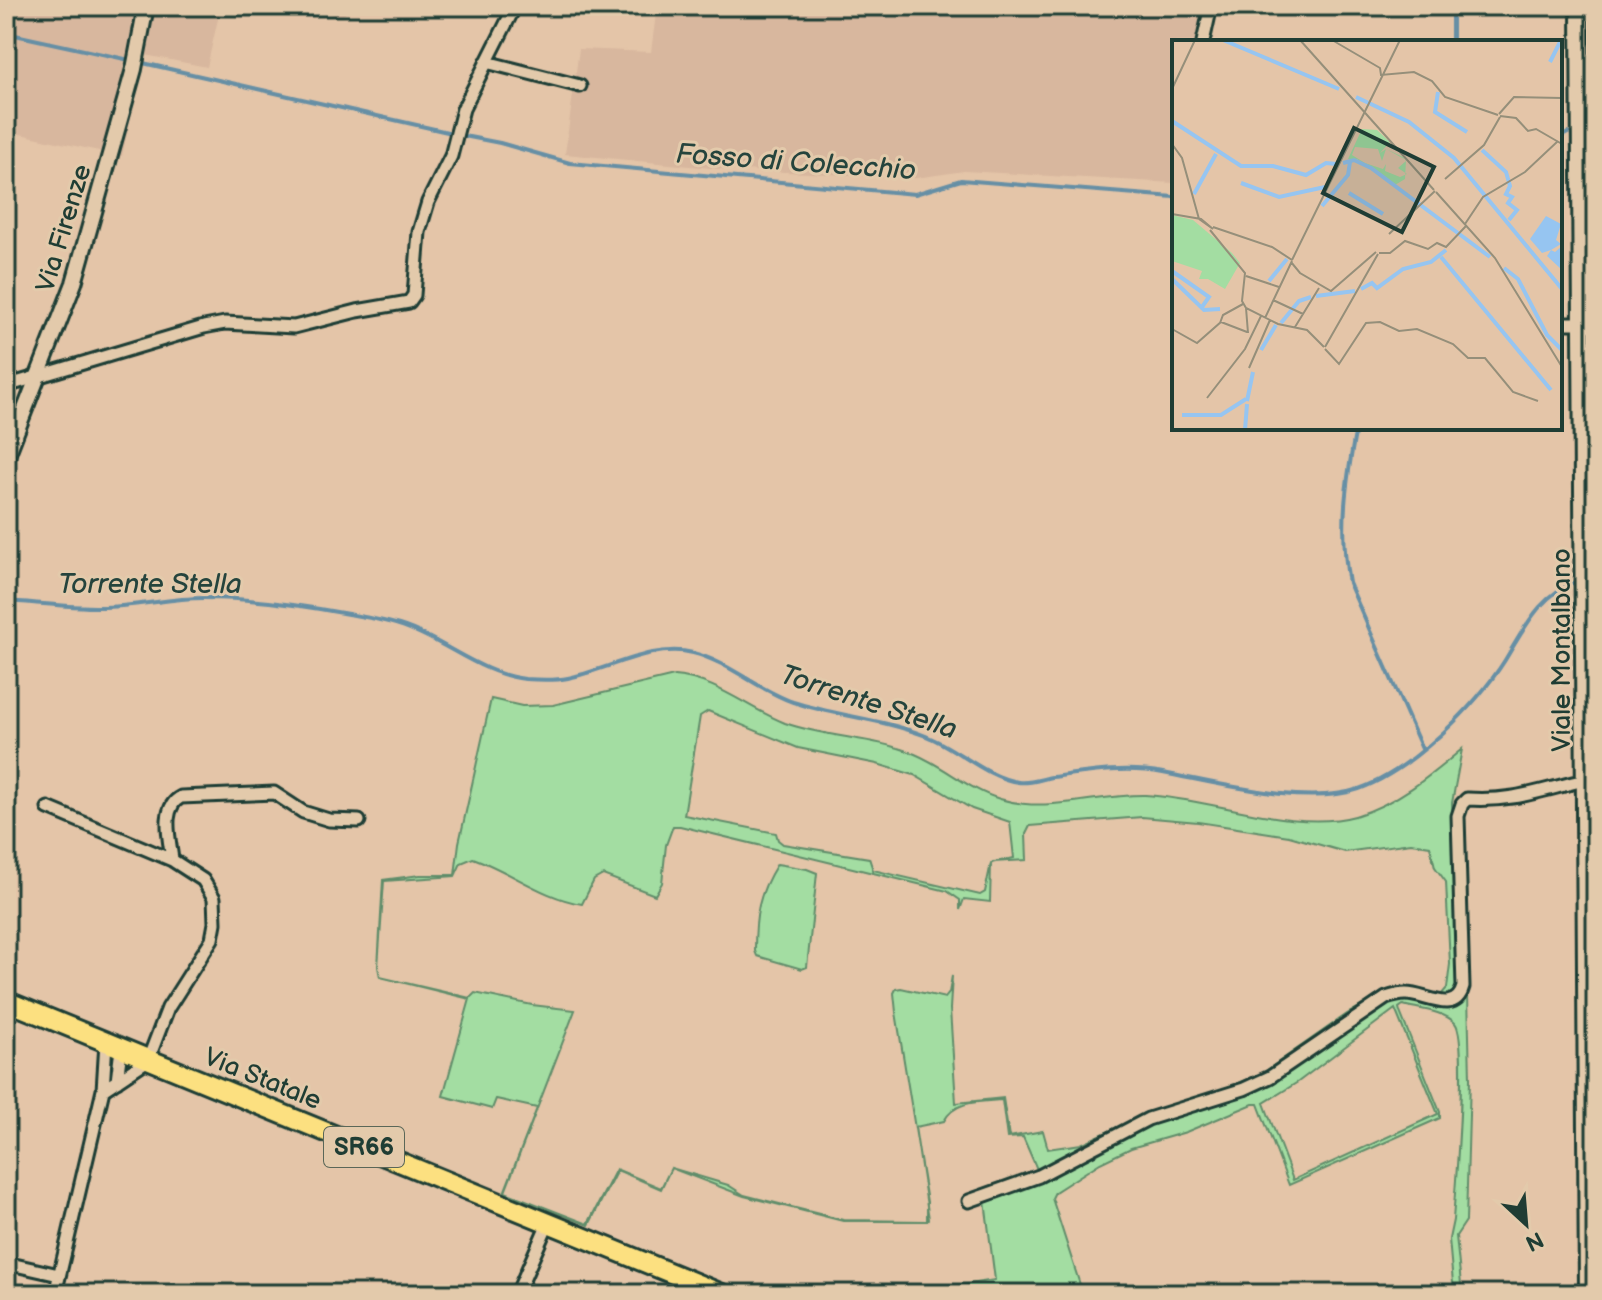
<svg xmlns="http://www.w3.org/2000/svg" width="1602" height="1300" viewBox="0 0 1602 1300" font-family="'Balsamiq Sans',sans-serif">
  <rect width="100%" height="100%" fill="#e4c5a8"/>
  <filter id="ink" filterUnits="userSpaceOnUse"><feTurbulence type="fractalNoise" baseFrequency=".0125" numOctaves="2"/><feDisplacementMap in="SourceGraphic" scale="16" xChannelSelector="R" yChannelSelector="G"/><feConvolveMatrix kernelMatrix="1 2 1 2 8 2 1 2 1" color-interpolation-filters="sRGB"/></filter>
  <g filter="url(#ink)">
    <path fill="#d8b79e" d="M 6,6 L 221,6 L 207,67 L 145,55 L 122,156 L 6,131 Z
      M 300,6 L 352,6 L 342,17 Z
      M 657,6 L 1206,6 L 1198,42 L 1174,42 L 1174,183 L 964,171 L 916,178 L 721,169 L 565,154 L 579,49 L 651,52 Z"/>
    <path fill="#a3dda2" stroke="#618d6b" stroke-width="2" fill-rule="evenodd" d="M 674,676 C 716,679 747,708 785,723 C 827,738 874,737 915,754 C 944,766 969,790 1000,799 C 1048,814 1096,794 1145,795 C 1210,798 1293,833 1355,816 C 1396,804 1430,776 1462,749 L 1452,803 L 1459,989 L 1450,1000 L 1401,992 L 1265,1076 L 1204,1100 L 1039,1174 L 1023,1137 L 1007,1138 L 1002,1100 C 980,1102 955,1100 944,1121 L 915,1127 L 929,1219 L 927,1221 L 843,1221 L 744,1196 L 671,1168 L 661,1189 L 617,1170 L 589,1225 L 504,1193 L 537,1108 L 496,1099 L 492,1109 L 443,1096 L 470,999 L 380,977 L 378,967 L 383,880 L 420,875 L 455,875 L 459,843 L 491,699 L 522,706 L 553,705 ZM 708,711 L 798,748 L 877,764 L 914,775 L 972,809 L 1010,822 L 1014,858 L 991,863 L 985,892 L 980,895 L 873,870 L 869,858 L 783,844 L 778,840 L 776,833 L 684,815 L 700,716 ZM 1142,817 L 1198,822 L 1289,836 L 1345,852 L 1411,843 L 1430,846 L 1435,867 L 1446,882 L 1450,964 L 1447,988 L 1441,995 L 1406,987 L 1382,994 L 1347,1014 L 1260,1075 L 1212,1093 L 1148,1113 L 1081,1144 L 1048,1149 L 1043,1131 L 1009,1137 L 1003,1098 L 956,1103 L 950,1009 L 952,976 L 949,993 L 945,998 L 901,988 L 896,989 L 894,993 L 896,1012 L 927,1202 L 927,1221 L 843,1220 L 744,1195 L 728,1185 L 671,1168 L 661,1188 L 616,1169 L 588,1224 L 505,1192 L 575,1010 L 532,1005 L 475,993 L 470,998 L 380,977 L 378,967 L 384,881 L 455,876 L 461,863 L 473,858 C 510,871 543,898 582,904 L 594,880 L 603,875 L 655,895 L 662,883 L 666,845 L 673,826 L 680,826 L 947,891 L 960,900 L 960,910 L 964,899 L 990,902 L 991,864 L 993,862 L 1027,860 L 1026,834 L 1030,826 Z
      M 777,864 L 807,869 L 817,873 L 807,967 L 802,969 L 757,956 L 755,951 C 755,916 758,894 777,864 Z
      M 1468,994 L 1470,1079 L 1466,1221 L 1456,1236 L 1462,1294 L 1454,1294 L 1449,1239 L 1453,1220 C 1455,1190 1469,1039 1455,1023 C 1444,1011 1418,1009 1403,1005 L 1399,1008 L 1400,1012 L 1440,1112 L 1440,1118 L 1289,1185 L 1258,1104 L 1253,1104 L 1186,1132 L 1131,1148 L 1100,1163 L 1055,1192 L 1052,1198 L 1083,1294 L 921,1294 L 923,1291 L 995,1280 L 985,1201 L 1155,1118 L 1238,1094 L 1356,1019 L 1401,997 L 1454,1006 ZM 1395,1009 L 1438,1114 L 1293,1180 L 1264,1103 L 1298,1082 Z"/>
    <g fill="none" stroke-linecap="round" stroke-linejoin="round">
      <path stroke="#668fa5" stroke-width="4" d="M 6,33 L 125,59
        M 1452,42 L 1452,6
        M 143,63 L 452,133
        M 1592,118 L 1596,115
        M 464,136 L 500,143 L 570,163 L 915,194 L 961,180 L 1174,197
        M 1560,137 L 1568,133
        M 1356,428 C 1346,482 1339,529 1349,583 L 1422,749
        M 6,601 C 37,603 69,607 100,607 C 135,607 169,598 203,598 C 252,598 301,605 348,614 C 365,617 383,620 399,625 C 442,638 479,674 525,679 C 539,680 554,681 568,678 C 608,670 652,643 693,653 C 729,662 758,690 793,702 C 837,716 883,719 926,736 C 957,748 985,777 1018,782 C 1029,784 1041,779 1052,777 C 1089,772 1126,766 1163,773 C 1217,783 1306,807 1359,789 C 1412,770 1476,706 1505,660 C 1526,626 1539,595 1579,580"/>
      <g stroke="#1f3d34" stroke-width="17">
        <path id="minor" d="M 1203,42 L 1211,6
          M 486,62 L 580,86
          M 1560,323 L 1581,323
          M 6,386 L 204,327 L 225,323 L 294,327 L 357,311 L 409,302 L 414,295 L 419,232 L 428,202 L 451,156 L 463,109 L 515,6
          M 48,808 L 172,860 L 203,880 L 214,898 L 215,923 L 212,939 L 168,1008 L 148,1060 L 103,1090
          M 172,860 C 170,840 160,808 181,797 L 274,793 L 303,812 L 329,820 L 359,821
          M 117,1081 L 121,1049
          M 969,1201 L 1039,1176 L 1148,1119 L 1244,1089 L 1270,1077 L 1386,998 C 1392,996 1399,994 1406,994 C 1426,994 1455,1016 1463,987 L 1458,816 L 1462,804 L 1467,799 C 1514,802 1541,790 1585,780
          M 6,1263 L 59,1275
          M 55,1294 L 103,1090 L 106,1042
          M 517,1294 L 548,1223"/>
      </g>
      <g stroke="#1f3d34" stroke-width="20">
        <path id="tertiary" d="M 6,458 L 74,283 L 134,69 L 146,6"/>
      </g>
      <g stroke="#1f3d34" stroke-width="22">
        <path id="secondary" d="M 1580,6 L 1588,1294"/>
      </g>
      <g stroke="#1f3d34" stroke-width="24">
        <path id="primary" d="M 6,1001 L 722,1294"/>
      </g>
      <use href="#minor" stroke="#e3caab" stroke-width="11"/>
      <use href="#tertiary" stroke="#e3caab" stroke-width="14"/>
      <use href="#secondary" stroke="#e3caab" stroke-width="16"/>
      <use href="#primary" stroke="#fce080" stroke-width="18"/>
    </g>
  </g>
  <g text-anchor="middle" stroke-width="6" stroke-linejoin="round" paint-order="stroke">
    <rect fill="#e3caab" stroke="#5a6758" stroke-width="2" x="324" y="1127" width="80" height="40" rx="6"/>
    <g font-size="24" font-weight="bold" fill="#1f3d34">
      <text x="364" y="1155">SR66</text>
    </g>
    <g font-size="26" fill="#1f3d34" stroke="#e3caab">
      <text transform="translate(63 228) rotate(-73)" y="9">Via Firenze</text>
      <text transform="translate(1561 650) rotate(-90)" y="9">Viale Montalbano</text>
      <text transform="translate(263 1078) rotate(22)" y="9">Via Statale</text>
    </g>
    <g font-size="28" font-style="italic" fill="#25443d" stroke="#e3caab">
      <text transform="translate(796 161) rotate(4)" y="10">Fosso di Colecchio</text>
      <text x="150" y="593">Torrente Stella</text>
      <text transform="translate(869 701) rotate(18)" y="10">Torrente Stella</text>
    </g>
  </g>
  <g transform="translate(1172 40)">
    <rect width="390" height="390" fill="#e4c5a8"/>
    <path d="M 190,89 L 205,90 L 218,102 L 208,113 L 214,109 L 234,120 L 233,139 L 223,145 L 185,119 L 176,119 ZM 183,107 L 206,109 L 210,121 L 214,109 L 231,117 L 234,121 L 226,128 L 235,134 L 228,137 L 213,131 L 214,124 L 211,129 L 193,123 L 180,115 ZM 0,175 L 21,180 L 60,213 L 68,223 L 53,249 L 36,239 L 27,239 L 30,231 L 0,221 Z" fill="#a3dda2" fill-rule="evenodd"/>
    <path d="M 374,176 L 389,184 L 384,200 L 389,204 L 379,210 L 383,212 L 390,206 L 390,230 L 375,216 L 379,210 L 370,213 L 358,199 Z" fill="#96c5f1"/>
    <path fill="none" stroke="#96c5f1" stroke-width="4" d="M 51,0 L 167,49M 378,22 L 389,0M 266,52 L 263,72 L 295,92M 184,57 L 237,82 L 282,118 L 390,249M 0,81 L 69,126 L 101,126 L 134,135 L 154,123 L 165,124M 310,110 L 334,132 L 338,146 L 334,154 L 340,157 L 336,163 L 345,170 L 337,180M 171,123 L 182,120 L 199,128 L 318,217M 69,143 L 107,157 L 153,147M 177,153 L 211,174M 22,154 L 44,114M 150,166 L 176,135 L 178,122M 269,217 L 379,350M 332,228 L 346,239 L 375,295 L 390,310M 0,231 L 37,257 L 30,267M 0,239 L 32,270 L 48,269M 97,241 L 115,219M 189,249 L 200,243 L 205,248 L 231,229 L 259,222 L 274,210M 144,256 L 183,251M 109,283 L 127,261 L 139,257M 89,310 L 104,285M 75,361 L 81,332M 10,375 L 49,375 L 74,359M 73,390 L 75,364"/>
    <path fill="none" stroke="#958f7a" stroke-width="2" d="M 128,0 L 262,150M 160,0 L 208,28 L 209,35 L 242,32 L 260,41 L 273,57 L 326,75M 0,49 L 23,0M 327,74 L 342,57 L 390,58M 328,76 L 344,78 L 356,91 L 364,89 L 390,104M 0,104 L 10,118 L 27,179M 273,139 L 312,105 L 328,77M 264,152 L 323,218 L 390,327M 0,174 L 29,179 L 41,189 L 27,179M 293,184 L 311,157 L 353,132 L 386,101M 41,187 L 100,207 L 120,220M 38,190 L 73,233 L 70,261 L 74,268 L 106,284 L 135,290 L 152,307M 217,194 L 263,151M 207,213 L 218,213 L 233,201 L 256,209 L 265,203 L 274,207 L 294,186M 120,220 L 228,0M 119,222 L 128,233 L 159,251 L 204,212M 74,236 L 107,247M 101,260 L 131,274M 74,268 L 76,293M 93,278 L 120,221M 48,283 L 51,275 L 71,264M 123,287 L 147,248M 0,289 L 25,303 L 49,282 L 75,292M 153,307 L 206,214M 153,309 L 167,324 L 194,283 L 208,282 L 227,291 L 245,289 L 281,304 L 296,318 L 313,318 L 341,352 L 366,361M 77,328 L 98,280M 35,358 L 73,309 L 89,276"/>
    <path fill="#1f3d34" fill-opacity="0.15" stroke="#1f3d34" stroke-width="4" d="M 182,88 L 262,127 L 230,192 L 151,153 Z"/>
    <rect width="390" height="390" fill="none" stroke="#1f3d34" stroke-width="4"/>
  </g>
  <rect width="1602" height="1300" fill="none" stroke="#e3caab" stroke-width="32"/>
  <rect x="16" y="16" width="1570" height="1268" fill="none" stroke="#1f3d34" stroke-width="3" filter="url(#ink)"/>
  <g transform="translate(1526 1224) rotate(154)" stroke="#e3caab" stroke-width="6" paint-order="stroke">
  <path d="M0-6L14 30L0 20L-14 30Z" fill="#1f3d34"/>
  <text y="-12" font-size="22" font-weight="bold" text-anchor="middle" fill="#1f3d34">N</text>
  </g>
</svg>
